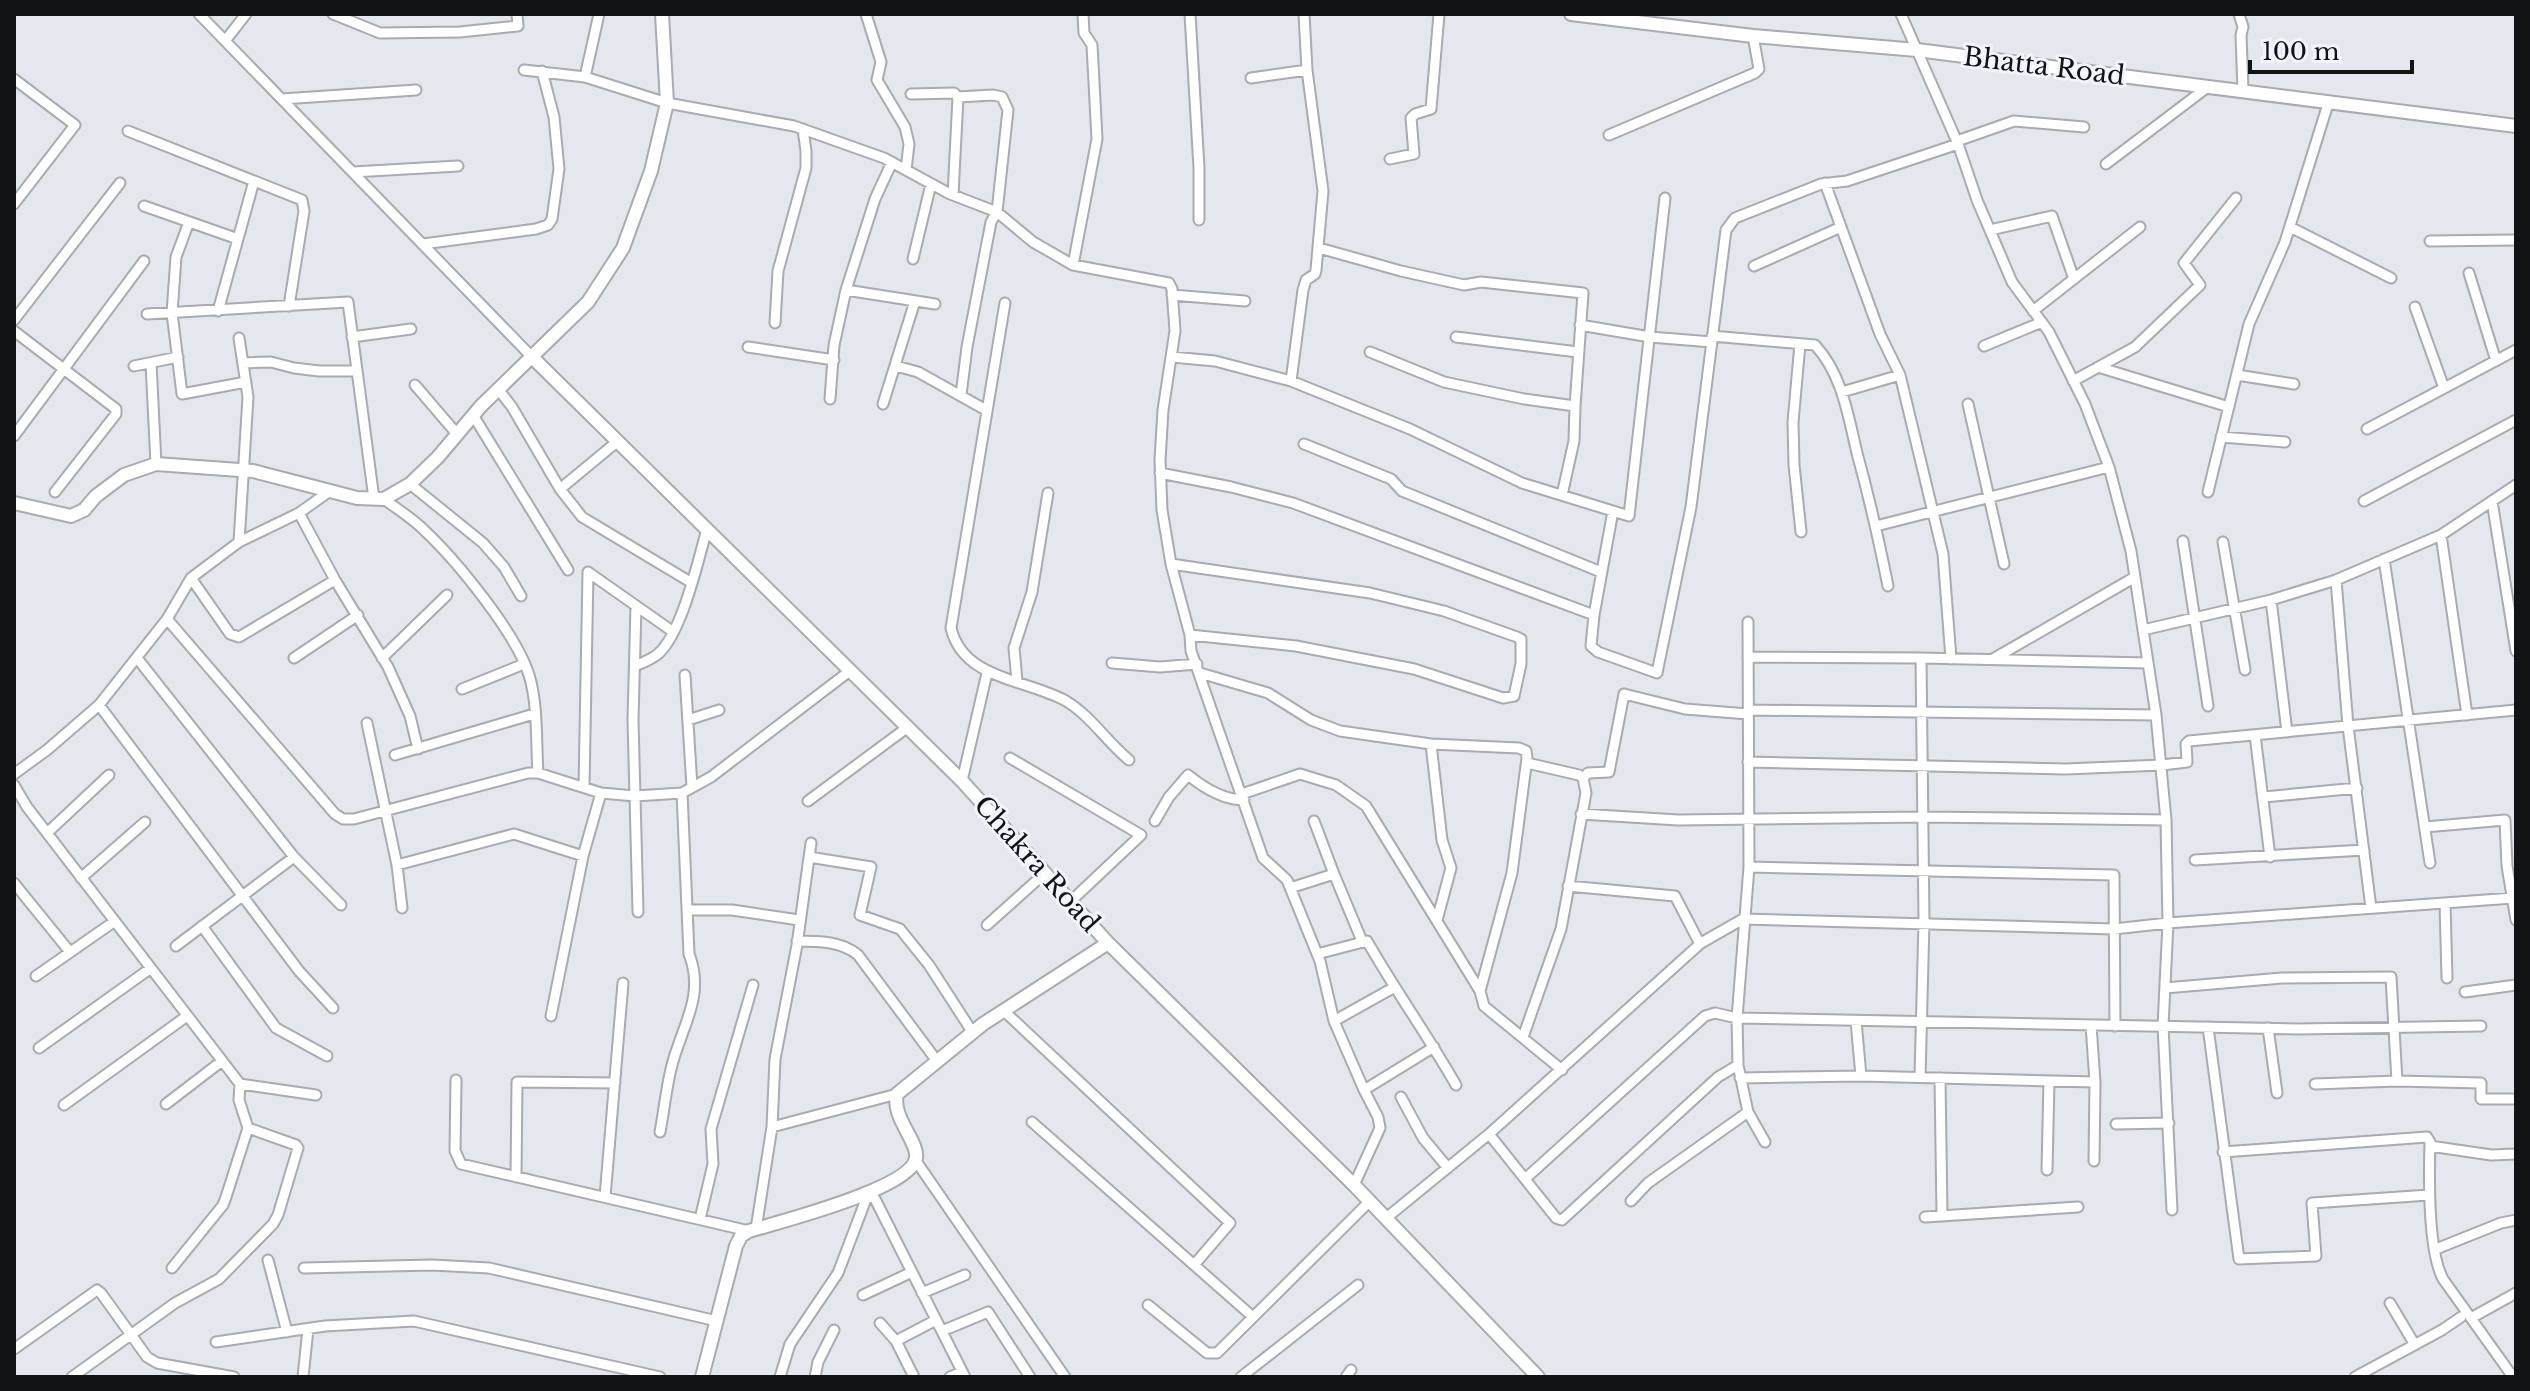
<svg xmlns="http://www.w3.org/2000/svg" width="2530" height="1391" viewBox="0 0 2530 1391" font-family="'Libre Baskerville',serif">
  <rect width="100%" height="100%" fill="#e4e7ed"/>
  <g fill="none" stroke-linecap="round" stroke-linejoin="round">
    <g stroke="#a8abb0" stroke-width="13">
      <path id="street" d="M 199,14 L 531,356
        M 333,14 L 380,33 L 460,32 L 518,26 L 517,14
        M 866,14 L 881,62 L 877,80 L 905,127 L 909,144 L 906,170
        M 1190,14 L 1199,168 L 1199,220
        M 1901,14 L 1958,144 L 1977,200 L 2012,282 L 2049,332 L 2085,404 L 2109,467 L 2131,551 L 2156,715 L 2166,820 L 2168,923 L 2163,1026 L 2172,1210
        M 2239,14 L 2243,27 L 2241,35 L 2243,90
        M 225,41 L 246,14
        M 524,70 L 585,77 L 667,103 L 794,126 L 884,158 L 950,194 L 997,212 L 1033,242 L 1073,265 L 1169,283 L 1172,289 L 1175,331 L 1163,410 L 1160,460 L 1162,510 L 1171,564 L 1190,635 L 1191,651 L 1263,858 L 1287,880 L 1320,961 L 1334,1021 L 1364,1090 L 1378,1117 L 1380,1128 L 1354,1185
        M 585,77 L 599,14
        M 1251,78 L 1307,70
        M 14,79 L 75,125 L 14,204
        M 911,94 L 954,93 L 958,97 L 993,95 L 1002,97 L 1008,110 L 997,212 L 991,222 L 967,347 L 961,395
        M 282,99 L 416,90
        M 128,131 L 302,200 L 304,211 L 289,306
        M 1609,135 L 1755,73 L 1759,69 L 1753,36
        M 1957,141 L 2014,121 L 2084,127
        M 1390,159 L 1414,154 L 1411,118 L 1415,114 L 1431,109 L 1439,14
        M 2106,164 L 2209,86
        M 353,172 L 458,166
        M 1825,183 L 1880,334 L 1900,375 L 1943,554 L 1951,659
        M 953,195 L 958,97
        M 144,206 L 238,239
        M 189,222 L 176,257 L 172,313 L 182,394 L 246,382
        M 2290,227 L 2391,278
        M 1990,230 L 2052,216 L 2074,279
        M 2430,241 L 2516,240
        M 423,244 L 536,229 L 548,225 L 552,219 L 559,169 L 554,117 L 542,71
        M 1319,248 L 1401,271 L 1464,285 L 1481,282 L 1583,293 L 1575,406 L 1524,399 L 1444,382 L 1370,352
        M 913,259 L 931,184
        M 1073,265 L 1097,139 L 1092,45 L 1084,33 L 1083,14
        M 1754,266 L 1841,227
        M 2469,273 L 2496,361
        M 846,290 L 935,304
        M 1172,295 L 1245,301
        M 1005,303 L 951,628 C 963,680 1027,679 1066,701 C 1091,716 1107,742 1129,760
        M 2415,307 L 2444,388
        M 218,311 L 254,181
        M 2033,311 L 2140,227
        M 147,314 L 348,302 L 374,499
        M 14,320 L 120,183
        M 775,323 L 778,271 L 806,168 L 806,151 L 803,129
        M 1580,325 L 1650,337 L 1712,342
        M 14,331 L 116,409 L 116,414 L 55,492
        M 1712,336 L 1815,345 C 1842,374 1848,415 1857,453 C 1869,497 1879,541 1888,586
        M 352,337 L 411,329
        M 1456,337 L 1578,352
        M 239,338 L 248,397 L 239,542
        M 1800,344 L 1793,422 L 1794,465 L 1801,532
        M 1984,346 L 2042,322
        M 748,347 L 834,360
        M 1172,357 L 1215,361 L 1291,381 L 1410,429 L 1522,483 L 1629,516 L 1665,198
        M 151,363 L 156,464
        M 243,363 L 271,362 L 294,368 L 319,371 L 357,371
        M 134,366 L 178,357
        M 896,366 L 918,372 L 986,410
        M 2098,367 L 2229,407
        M 2237,375 L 2294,384
        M 1291,381 L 1303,290 L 1306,280 L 1315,274 L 1316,270 L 1323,191 L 1307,70 L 1304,14
        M 2073,381 L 2135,347 L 2200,285 L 2184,263 L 2236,198
        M 415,385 L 457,434
        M 498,389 L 512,407 L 560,489 L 582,517 L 692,583
        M 1842,392 L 1900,375
        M 830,399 L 834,345 L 846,290 L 875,199 L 892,162
        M 883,404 L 915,301
        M 1968,404 L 2004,564
        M 473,415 L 568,570
        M 2367,429 L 2516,350
        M 14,436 L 144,261
        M 2221,437 L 2285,442
        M 1304,444 L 1391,479 L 1402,491 L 1601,572
        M 1160,473 L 1231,487 L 1293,503 L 1594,615 L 1613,511
        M 410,484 L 483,543 L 504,567 L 521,596
        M 560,489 L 618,441
        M 2208,492 L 2249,324 L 2285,242 L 2328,104
        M 1562,495 L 1574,441 L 1575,406
        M 384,499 C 397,509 412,518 424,530 C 456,560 516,633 529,675 C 538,703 536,743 538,773
        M 2364,501 L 2516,420
        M 2492,501 L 2516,651
        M 299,513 L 335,580 L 388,667 L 410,716 L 418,749
        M 1876,526 L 2109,467
        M 2441,535 L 2467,715
        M 2183,541 L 2208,706
        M 2223,542 L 2245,670
        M 2384,559 L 2430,863
        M 1171,564 L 1370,593 L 1444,611 L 1517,637 L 1521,639 L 1521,664 L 1514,696 L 1503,698 L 1414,669 L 1296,646 L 1190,635
        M 588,572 L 672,631
        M 191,578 L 230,634 L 239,637 L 335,580
        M 2271,600 L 2287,732
        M 636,606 L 633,720 L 638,912
        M 1594,615 L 1591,646 L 1598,652 L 1657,673 L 1691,507 L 1726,230 L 1735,218 L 1821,184 L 1847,181 L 1958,144
        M 167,619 L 335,814 L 343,819 L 354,819 L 528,773 L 538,773 L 601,793 L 635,796 L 682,793 L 711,777 L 851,670
        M 1748,622 L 1749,867 L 1737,1018 L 1738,1065 L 1748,1112 L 1765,1142
        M 2143,630 L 2271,600 L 2336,580
        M 1748,657 L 1921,658 L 2148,663
        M 137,658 L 294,857 L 341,905
        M 294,658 L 358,615
        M 382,658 L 447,595
        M 1993,659 L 2135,577
        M 1112,663 L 1160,667 L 1197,664
        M 635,666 C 642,663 652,659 658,654 C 682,633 698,561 707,529
        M 1200,673 L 1268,693 L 1311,720 L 1340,731 L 1431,744 L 1519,748 L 1526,751 L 1527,758 L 1512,873 L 1480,991
        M 685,675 L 692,787
        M 1017,681 L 1014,648 L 1032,592 L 1048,493
        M 462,689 L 524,664
        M 99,705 L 299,971 L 333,1008
        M 1748,710 L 2156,715
        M 688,720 L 719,710
        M 367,723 L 397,865 L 402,908
        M 2255,735 L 2270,857
        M 1431,744 L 1442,840 L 1451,868 L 1437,920
        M 395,755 L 534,714
        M 1010,758 L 1141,835 L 1071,901
        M 1748,762 L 2066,769 L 2162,765 L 2187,762 L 2186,744 L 2189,741 L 2516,710
        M 14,774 L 47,750 L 99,705 L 167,619 L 191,578 L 239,542 L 299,513 L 330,491
        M 1583,778 L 1588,773 L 1609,772 L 1624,694 L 1685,709 L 1748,714
        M 962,781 L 987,673
        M 14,785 L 27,807 L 240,1084 L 316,1095
        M 584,787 L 588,572
        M 1242,794 L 1300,774 L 1336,785 L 1366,806 L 1480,991 L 1484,1006 L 1562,1070
        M 2264,797 L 2357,788
        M 808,801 L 908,727
        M 1581,814 L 1678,820 L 1923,817 L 2166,820
        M 1155,821 L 1169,797 L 1188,775 C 1204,788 1223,800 1244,800
        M 1314,821 L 1334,874
        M 2425,827 L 2505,820 L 2507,866 L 2516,920
        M 47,833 L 109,775
        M 809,857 L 871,867 L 860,915 L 900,929 L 929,965 L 973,1033
        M 2195,860 L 2364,850
        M 397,865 L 514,834 L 583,856
        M 1749,867 L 2114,875 L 2115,1026
        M 81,878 L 145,822
        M 14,883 L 70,952
        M 1568,886 L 1675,896 L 1700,944
        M 1290,888 L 1334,874 L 1362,941
        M 2445,903 L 2447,978
        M 2371,908 L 2348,726 L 2336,580 L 2441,535 L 2516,485
        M 687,910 L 732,910 L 799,920
        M 987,925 L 1045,873
        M 202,926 L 276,1028 L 327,1056
        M 797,941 C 817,941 842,941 858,955 L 937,1061
        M 176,946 L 294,857
        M 1317,954 L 1367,941 C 1395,990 1428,1036 1456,1085
        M 36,976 L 115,921
        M 2165,988 L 2282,978 L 2391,977 L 2397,1081
        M 2465,992 L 2516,985
        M 1004,1011 L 1230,1223 L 1194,1265
        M 551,1016 L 583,856 L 601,793
        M 1334,1021 L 1393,988
        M 1856,1021 L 1861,1076
        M 2091,1025 L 2095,1082 L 2094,1161
        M 2208,1027 L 2239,1259 L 2316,1256 L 2312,1203 L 2429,1195
        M 2268,1028 L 2277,1093
        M 1523,1037 L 1561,929 L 1586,793 L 1583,778 L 1579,775 L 1527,763
        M 39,1048 L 151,968
        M 1920,1077 L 1924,922 L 1921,658
        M 1740,1078 L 1861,1076 L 2095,1082
        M 1940,1078 L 1942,1215
        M 456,1080 L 455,1151 L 461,1164 L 749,1231
        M 2315,1084 L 2397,1081 L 2481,1083 L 2481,1099 L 2516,1099
        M 1364,1090 L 1434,1047
        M 1401,1097 L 1423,1138 L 1448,1168
        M 166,1104 L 222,1061
        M 64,1105 L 187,1016
        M 1032,1122 L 1253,1317
        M 2116,1124 L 2169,1123
        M 772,1127 L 775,1059 L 797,945 L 811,843
        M 660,1132 C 664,1111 666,1090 671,1069 C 680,1029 706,997 689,954 L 682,793
        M 1489,1134 L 1556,1218 L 1562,1220 L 1718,1077 L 1738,1065
        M 2430,1146 L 2491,1155 L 2516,1154
        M 2223,1152 L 2427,1137 L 2430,1142 C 2429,1175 2428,1251 2443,1279 L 2513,1377
        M 916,1161 L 1065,1377
        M 2047,1170 L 2049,1081
        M 516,1177 L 517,1082 L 615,1083
        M 1525,1179 L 1705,1016 L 1715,1013 L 1737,1018 L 2298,1029 L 2481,1026
        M 605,1197 L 623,983
        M 1631,1201 L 1648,1183 L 1748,1112
        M 1925,1217 L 2078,1207
        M 700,1219 L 713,1164 L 711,1129 L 753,985
        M 1385,1219 L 1489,1134 L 1701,943 L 1743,919 L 2114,929 L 2168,923 L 2513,898
        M 756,1229 L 772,1127 L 897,1094
        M 2436,1249 L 2501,1223 L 2516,1220
        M 268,1260 L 287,1332
        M 172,1268 L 223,1205 L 226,1197 L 248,1128 L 239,1100 L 240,1084
        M 304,1268 L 432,1265 L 489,1268 L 717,1321
        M 922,1293 L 965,1275
        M 863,1295 L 912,1272
        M 2390,1303 L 2415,1345
        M 1148,1305 L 1207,1353 L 1217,1353 L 1369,1202
        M 2471,1318 L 2516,1293
        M 880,1323 L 896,1341 L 914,1377
        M 942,1331 L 988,1312 L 1030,1377
        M 896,1341 L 936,1320
        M 216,1342 L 325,1326 L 414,1321 L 660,1377
        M 14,1349 L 97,1290 L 101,1293 L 147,1357 L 157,1363 L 234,1377
        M 72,1377 L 175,1303 L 219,1279 L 273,1224 L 278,1215 L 298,1148 L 296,1145 L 248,1128
        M 303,1377 L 308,1329
        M 780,1377 L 790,1344 L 838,1273 L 868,1194 L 875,1199 L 965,1377
        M 815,1377 L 818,1362 L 834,1330
        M 950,1377 L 962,1372
        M 1241,1377 L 1358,1285
        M 1346,1377 L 1351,1370
        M 2355,1377 L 2442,1330 L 2461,1317"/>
    </g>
    <g stroke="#a8abb0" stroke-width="16">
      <path id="secondary" d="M 1571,14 L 1753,36 L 1917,50 L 2516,126
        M 531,356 L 962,781 L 1108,943 L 1354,1185 L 1538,1377
        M 14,503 L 71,516 L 84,510 L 96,496 L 124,475 L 156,464 L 253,471 L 357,498 L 384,499 L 410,484 L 438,457 L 481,406 L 588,302 L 623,248 L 651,171 L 667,103 L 662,14
        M 702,1377 L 736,1246 L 741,1236 L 749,1231 C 778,1222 911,1189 916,1158 C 919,1142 891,1117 897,1094 L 983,1024 L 1108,943"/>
    </g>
    <use href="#street" stroke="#fff" stroke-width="9"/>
    <use href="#secondary" stroke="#fff" stroke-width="12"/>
  </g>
  <g text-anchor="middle" stroke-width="6" stroke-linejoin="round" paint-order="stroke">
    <g font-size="26" fill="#121315" stroke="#f1f5fb">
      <text transform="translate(2044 66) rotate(7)" y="9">Bhatta Road</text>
      <text transform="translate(1037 864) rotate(48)" y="9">Chakra Road</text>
    </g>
  </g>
  <rect width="2530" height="1391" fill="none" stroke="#121315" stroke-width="32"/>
  <path d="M2250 60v12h162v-12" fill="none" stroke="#121315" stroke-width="4"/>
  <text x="2262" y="60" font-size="24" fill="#121315" stroke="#f1f5fb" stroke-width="6" paint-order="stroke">100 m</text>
</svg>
